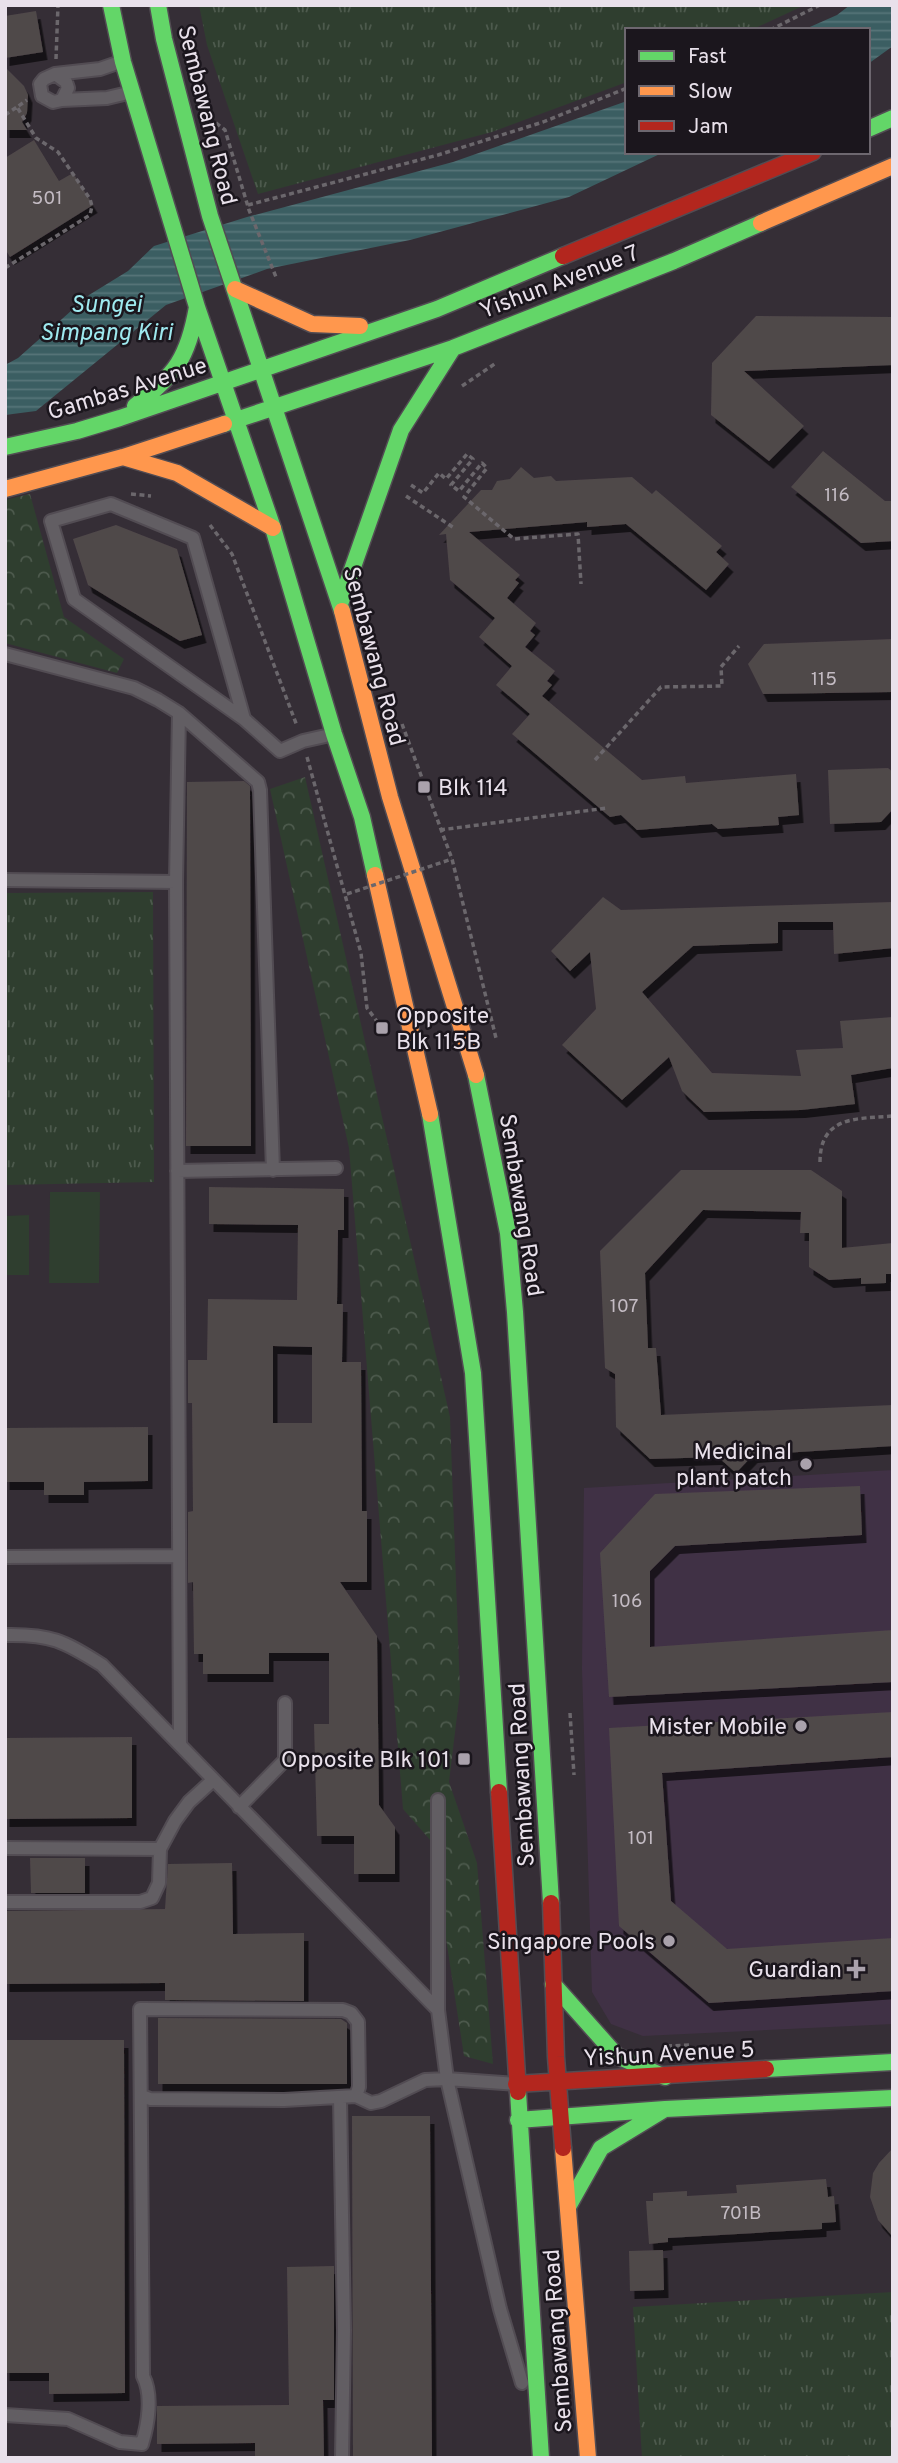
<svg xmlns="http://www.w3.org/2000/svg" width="898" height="2463" viewBox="0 0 898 2463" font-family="Overpass,sans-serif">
  <defs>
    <pattern id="grass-tufts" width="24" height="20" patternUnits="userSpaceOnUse" patternTransform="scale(1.75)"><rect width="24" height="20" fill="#2f3e2f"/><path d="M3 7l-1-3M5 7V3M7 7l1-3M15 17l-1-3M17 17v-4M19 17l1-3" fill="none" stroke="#4d5a4d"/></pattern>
    <pattern id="forest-crowns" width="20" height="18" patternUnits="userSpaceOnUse" patternTransform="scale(1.75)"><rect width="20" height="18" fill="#2f3e2f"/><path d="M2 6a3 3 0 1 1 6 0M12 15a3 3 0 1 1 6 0" fill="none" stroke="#4d5a4d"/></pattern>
    <pattern id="water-rules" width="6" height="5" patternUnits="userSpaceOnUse" patternTransform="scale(1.75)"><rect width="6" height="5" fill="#3b5e62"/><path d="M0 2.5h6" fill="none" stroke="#577579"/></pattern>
    <filter id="shadow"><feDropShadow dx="4.5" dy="8" stdDeviation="0" flood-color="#0009"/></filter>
  </defs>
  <rect width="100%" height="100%" fill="#352e36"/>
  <path fill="#403145" d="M 893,1470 L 893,2024 L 643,2036 L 611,2024 L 592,1992 L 582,1669 L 584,1488 Z"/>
  <path fill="url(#grass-tufts)" d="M 199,5 L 805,5 L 751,30 L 627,30 L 627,82 L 492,132 L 258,194 L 207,45 Z
    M 153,892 L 154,1182 L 5,1185 L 5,893 Z
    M 893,2292 L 893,2458 L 642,2458 L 633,2307 Z"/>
  <path fill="url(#forest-crowns)" d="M 30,494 L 64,617 L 124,659 L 117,673 L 5,643 L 5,500 Z
    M 305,777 L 450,1417 L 460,1691 L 449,1782 L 477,1863 L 493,2064 L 464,2056 L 431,1841 L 403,1809 L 349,1148 L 270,789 Z"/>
  <path fill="#2f3e2f" d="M 50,1192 L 100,1192 L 99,1283 L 49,1283 Z
    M 29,1215 L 29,1275 L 5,1275 L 5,1216 Z"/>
  <path fill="url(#water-rules)" d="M 850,5 L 893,5 L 893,46 L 868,64 L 868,30 L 803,30 L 837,15 Z
    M 627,101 L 627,152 L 664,152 L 569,197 L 410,240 L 267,269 L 166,305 L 36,411 L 5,415 L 5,365 L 18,358 L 89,295 L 128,271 L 154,246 L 247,217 L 453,162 Z"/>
  <path fill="#50484a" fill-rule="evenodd" filter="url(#shadow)" d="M 36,11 L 43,52 L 5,58 L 5,16 Z
    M 5,67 L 24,86 L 28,95 L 27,113 L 22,122 L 27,130 L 5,130 Z
    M 34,140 L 59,181 L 73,173 L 93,205 L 10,257 L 5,249 L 5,158 Z
    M 756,316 L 893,317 L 893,365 L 744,371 L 804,426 L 769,461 L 711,415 L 712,363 Z
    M 823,451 L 885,501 L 893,501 L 893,541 L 861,543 L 791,487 Z
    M 521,467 L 534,478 L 551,476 L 556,481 L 632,477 L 652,494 L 656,490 L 722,546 L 716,552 L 729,564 L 706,590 L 626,524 L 587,527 L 587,522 L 469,532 L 520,575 L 515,580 L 519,583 L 507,598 L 536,623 L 530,631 L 535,635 L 525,647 L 555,671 L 547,681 L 552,685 L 542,696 L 642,780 L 685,776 L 686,783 L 796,774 L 799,815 L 778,817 L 779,825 L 718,829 L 712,824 L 637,830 L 621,815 L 610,817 L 512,734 L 530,714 L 496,685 L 512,666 L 479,637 L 495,618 L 450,580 L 446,534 L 439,535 L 481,490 L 492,490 L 497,481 L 510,479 Z
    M 116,525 L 177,549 L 202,635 L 180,641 L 88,585 L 73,539 Z
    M 893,639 L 893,692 L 763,694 L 748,664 L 764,644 Z
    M 888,768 L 893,772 L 893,809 L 881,822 L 830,824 L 828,770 Z
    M 244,781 L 250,786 L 251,1146 L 186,1146 L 187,782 Z
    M 603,897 L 621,910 L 893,902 L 893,948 L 834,954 L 833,922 L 778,922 L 778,943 L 693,946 L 642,992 L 712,1073 L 801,1076 L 796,1050 L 843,1048 L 840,1021 L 893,1017 L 893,1068 L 851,1075 L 855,1104 L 801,1110 L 704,1112 L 682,1091 L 669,1057 L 622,1100 L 562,1045 L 596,1009 L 590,952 L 570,971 L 551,951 Z
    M 681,1170 L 811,1170 L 842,1191 L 842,1248 L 893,1243 L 893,1274 L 886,1274 L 886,1283 L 861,1284 L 861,1278 L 829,1280 L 809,1267 L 809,1233 L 800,1233 L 801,1212 L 703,1210 L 645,1273 L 648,1348 L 656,1348 L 661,1415 L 893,1405 L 893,1446 L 753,1455 L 736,1473 L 718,1457 L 650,1459 L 616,1427 L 615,1374 L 605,1368 L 600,1251 Z
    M 209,1187 L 344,1189 L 344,1230 L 338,1230 L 337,1304 L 343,1304 L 342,1362 L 361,1362 L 362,1511 L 367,1511 L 367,1582 L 340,1582 L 377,1636 L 379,1805 L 395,1827 L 395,1874 L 354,1874 L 354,1836 L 317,1836 L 314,1724 L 329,1724 L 329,1653 L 269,1653 L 269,1674 L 203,1674 L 203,1654 L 194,1654 L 193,1582 L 188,1583 L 188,1512 L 193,1511 L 192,1403 L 188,1403 L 188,1360 L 207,1360 L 208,1299 L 297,1300 L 298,1225 L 209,1224 ZM 273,1346 L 312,1347 L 312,1423 L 273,1423 Z
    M 148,1427 L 148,1481 L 84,1482 L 84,1495 L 44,1495 L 44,1482 L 5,1482 L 5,1428 Z
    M 860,1486 L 862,1535 L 675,1546 L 650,1571 L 650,1647 L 893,1630 L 893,1682 L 609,1697 L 600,1553 L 655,1494 Z
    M 893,1712 L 893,1757 L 662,1773 L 671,1901 L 727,1949 L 893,1938 L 893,1991 L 709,2003 L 619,1926 L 609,1728 Z
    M 132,1737 L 132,1818 L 5,1819 L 5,1738 Z
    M 30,1858 L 85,1858 L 85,1893 L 31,1893 Z
    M 232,1863 L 233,1934 L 304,1933 L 304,2001 L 165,2000 L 165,1983 L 5,1984 L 5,1911 L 165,1909 L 168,1864 Z
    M 158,2018 L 341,2019 L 347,2023 L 347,2084 L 158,2084 Z
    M 5,2040 L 124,2040 L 125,2393 L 49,2394 L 49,2373 L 5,2373 Z
    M 352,2116 L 430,2116 L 432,2458 L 353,2458 Z
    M 893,2148 L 893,2237 L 878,2220 L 870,2197 L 873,2173 L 879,2163 Z
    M 826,2179 L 828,2197 L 834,2196 L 836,2222 L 822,2223 L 822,2229 L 668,2238 L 668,2242 L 649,2244 L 646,2201 L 653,2201 L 653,2193 L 687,2191 L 687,2196 L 737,2193 L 736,2185 Z
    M 663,2250 L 664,2290 L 630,2291 L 629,2251 Z
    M 334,2266 L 334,2400 L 323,2400 L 324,2458 L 255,2458 L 255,2443 L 157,2444 L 157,2406 L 289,2405 L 287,2267 Z"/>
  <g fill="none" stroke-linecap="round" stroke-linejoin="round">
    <g stroke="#524c53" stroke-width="16">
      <path id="lane" d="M 55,74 L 66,82 L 68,88 L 62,100 L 53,102 L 42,96 L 40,84 L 44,79 L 55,74 L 100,69 L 120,62
        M 62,100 L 107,98 L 128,93
        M 5,654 L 134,688 L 158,700 L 179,713 L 258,782 L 260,790 L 273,1170
        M 179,713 L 176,882 L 180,1745
        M 244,719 L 193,538 L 111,504 L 51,521 L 74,599 L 244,719 L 280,751 L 303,741 L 330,735
        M 5,880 L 176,882
        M 177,1171 L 336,1168
        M 5,1557 L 179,1556
        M 5,1635 C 51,1634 64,1641 102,1665 L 438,2010
        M 438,1800 L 438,2010 L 447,2079 L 500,2309 L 522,2383
        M 239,1807 L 285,1760 L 285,1703
        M 5,1848 L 160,1849
        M 5,1902 L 140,1902 L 152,1898 L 159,1883 L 160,1849 L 175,1821 L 189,1802 L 213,1780
        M 142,2096 L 150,2099 L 284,2100 L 356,2096 L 371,2103 L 381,2101 L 425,2080 L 447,2079 L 516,2084
        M 340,2098 L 344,2330 L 342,2458
        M 5,2415 L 68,2419 L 120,2442 L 142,2444 C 148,2424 153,2395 143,2376 L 140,2009 L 343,2010 L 351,2013 L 358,2022 L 359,2087 L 356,2096"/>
    </g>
    <g stroke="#524c53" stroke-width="19">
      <path id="fast" d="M 111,5 L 123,62 L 197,307 L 273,528 L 334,734 L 362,817 L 375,875
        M 158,5 L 164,39 L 210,216 L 342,611
        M 868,129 L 893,118
        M 135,406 C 176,374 188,358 197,307
        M 224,424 L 453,348 L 674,261 L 761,223
        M 5,447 L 77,431 L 120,418 L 437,309 L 563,256
        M 340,604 L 401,430 L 453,348
        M 476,1075 L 508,1233 L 515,1312 L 551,1903
        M 430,1114 L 473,1373 L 499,1792
        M 553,1984 L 617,2056 L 665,2077
        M 766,2069 L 893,2062
        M 518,2092 L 541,2458
        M 518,2120 L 665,2109 L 893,2098
        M 569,2205 L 601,2148 L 665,2109"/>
    </g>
    <g stroke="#524c53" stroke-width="19">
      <path id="slow" d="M 761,223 L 893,166
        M 235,289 L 312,324 L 360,326
        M 123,457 L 177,473 L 273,528
        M 5,489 L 123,457 L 224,424
        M 342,611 L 390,797 L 476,1075
        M 375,875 L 430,1114
        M 563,2148 L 588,2458"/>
    </g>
    <g stroke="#524c53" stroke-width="19">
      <path id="jam" d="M 563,256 L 813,152
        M 499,1792 L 518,2092
        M 551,1903 L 556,2057 L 563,2148
        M 516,2084 L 766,2069"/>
    </g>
    <path stroke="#6b676c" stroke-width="3.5" stroke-dasharray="5 3.5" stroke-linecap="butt" d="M 770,30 L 820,5
      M 56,59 L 58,5
      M 5,115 L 17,107
      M 216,123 L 225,130 L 249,210 L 276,277
      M 248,205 L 438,155 L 543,122 L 627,88
      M 5,268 L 90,215 L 92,206 L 90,199 L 58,152 L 36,138 L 17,107 L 27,100
      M 462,386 L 496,363
      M 411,485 L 423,493 L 439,473 L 446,479 L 467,454 L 473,459 L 451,485 L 459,491 L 482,463 L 487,468 L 464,497 L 514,539 L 578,534 L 581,584
      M 131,494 L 151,496
      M 406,496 L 454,528
      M 210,525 L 232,554 L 297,726
      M 402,724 L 452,859 L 496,1038
      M 307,757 L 361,953 L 367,1008 L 379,1024
      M 595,760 L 661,687 L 722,686 L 721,667 L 739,646
      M 440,830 L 607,808
      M 820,1162 C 820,1115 858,1119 893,1116
      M 570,1713 L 574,1775
      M 667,2046 L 691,2045"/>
    <use href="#lane" stroke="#625e63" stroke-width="12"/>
    <use href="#fast" stroke="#63d668" stroke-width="16"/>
    <use href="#slow" stroke="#ff974d" stroke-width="16"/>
    <use href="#jam" stroke="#b3261e" stroke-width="16"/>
    <path stroke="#6b676c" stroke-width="3.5" stroke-dasharray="5 3.5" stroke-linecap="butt" d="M 347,894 L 452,859"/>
  </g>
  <g fill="#aaa2ac" stroke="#1b161d" stroke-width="2.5">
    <rect x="417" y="780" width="14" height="14" rx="3.5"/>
    <rect x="375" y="1021" width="14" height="14" rx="3.5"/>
    <circle cx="806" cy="1464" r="7"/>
    <circle cx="801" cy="1726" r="7"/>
    <rect x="457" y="1752" width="14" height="14" rx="3.5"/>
    <circle cx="669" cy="1941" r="7"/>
    <path d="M852.5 1958.5h7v7h7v7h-7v7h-7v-7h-7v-7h7z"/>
  </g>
  <g text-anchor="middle" stroke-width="5" stroke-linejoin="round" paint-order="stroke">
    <g font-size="19" fill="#c3bbc3">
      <text x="47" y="204">501</text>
      <text x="837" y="501">116</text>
      <text x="824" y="685">115</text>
      <text x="624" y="1312">107</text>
      <text x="627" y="1607">106</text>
      <text x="641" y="1844">101</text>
      <text x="741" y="2219">701B</text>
    </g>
    <g font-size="23" fill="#e9e1eb" stroke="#1b161d">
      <text transform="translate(208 115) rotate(76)" y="8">Sembawang Road</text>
      <text transform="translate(559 281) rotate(-21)" y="8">Yishun Avenue 7</text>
      <text transform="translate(127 388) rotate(-17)" y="8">Gambas Avenue</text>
      <text transform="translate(375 656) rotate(75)" y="8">Sembawang Road</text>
      <text transform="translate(522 1205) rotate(81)" y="8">Sembawang Road</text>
      <text transform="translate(521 1775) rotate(-93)" y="8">Sembawang Road</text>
      <text transform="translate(669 2053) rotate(-3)" y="8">Yishun Avenue 5</text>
      <text transform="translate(557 2341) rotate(-94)" y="8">Sembawang Road</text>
    </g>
    <g font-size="23" fill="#e9e1eb" stroke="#1b161d" text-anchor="end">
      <text x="438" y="795" text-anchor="start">Blk 114</text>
      <text x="396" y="1023" text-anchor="start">Opposite<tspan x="396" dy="26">Blk 115B</tspan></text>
      <text x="792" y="1459">Medicinal<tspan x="792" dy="26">plant patch</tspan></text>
      <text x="787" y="1734">Mister Mobile</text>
      <text x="450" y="1767">Opposite Blk 101</text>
      <text x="655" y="1949">Singapore Pools</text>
      <text x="842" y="1977">Guardian</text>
    </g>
    <g font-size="24" font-style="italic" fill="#9ee9ef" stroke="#1b161d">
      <text x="106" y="312">Sungei<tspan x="106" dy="28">Simpang Kiri</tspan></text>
    </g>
  </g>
  <rect width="898" height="2463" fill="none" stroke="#e9e1eb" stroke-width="14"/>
  <rect x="625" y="28" width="245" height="126" fill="#1b161d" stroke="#6d676f" stroke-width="2"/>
  <rect x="639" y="51" width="35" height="10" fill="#63d668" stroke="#6d676f" stroke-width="2"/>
  <text x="688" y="63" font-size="21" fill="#e9e1eb">Fast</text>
  <rect x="639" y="86" width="35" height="10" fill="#ff974d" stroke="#6d676f" stroke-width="2"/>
  <text x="688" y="98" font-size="21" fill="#e9e1eb">Slow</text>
  <rect x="639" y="121" width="35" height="10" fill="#b3261e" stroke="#6d676f" stroke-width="2"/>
  <text x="688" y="133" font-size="21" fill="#e9e1eb">Jam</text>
</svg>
